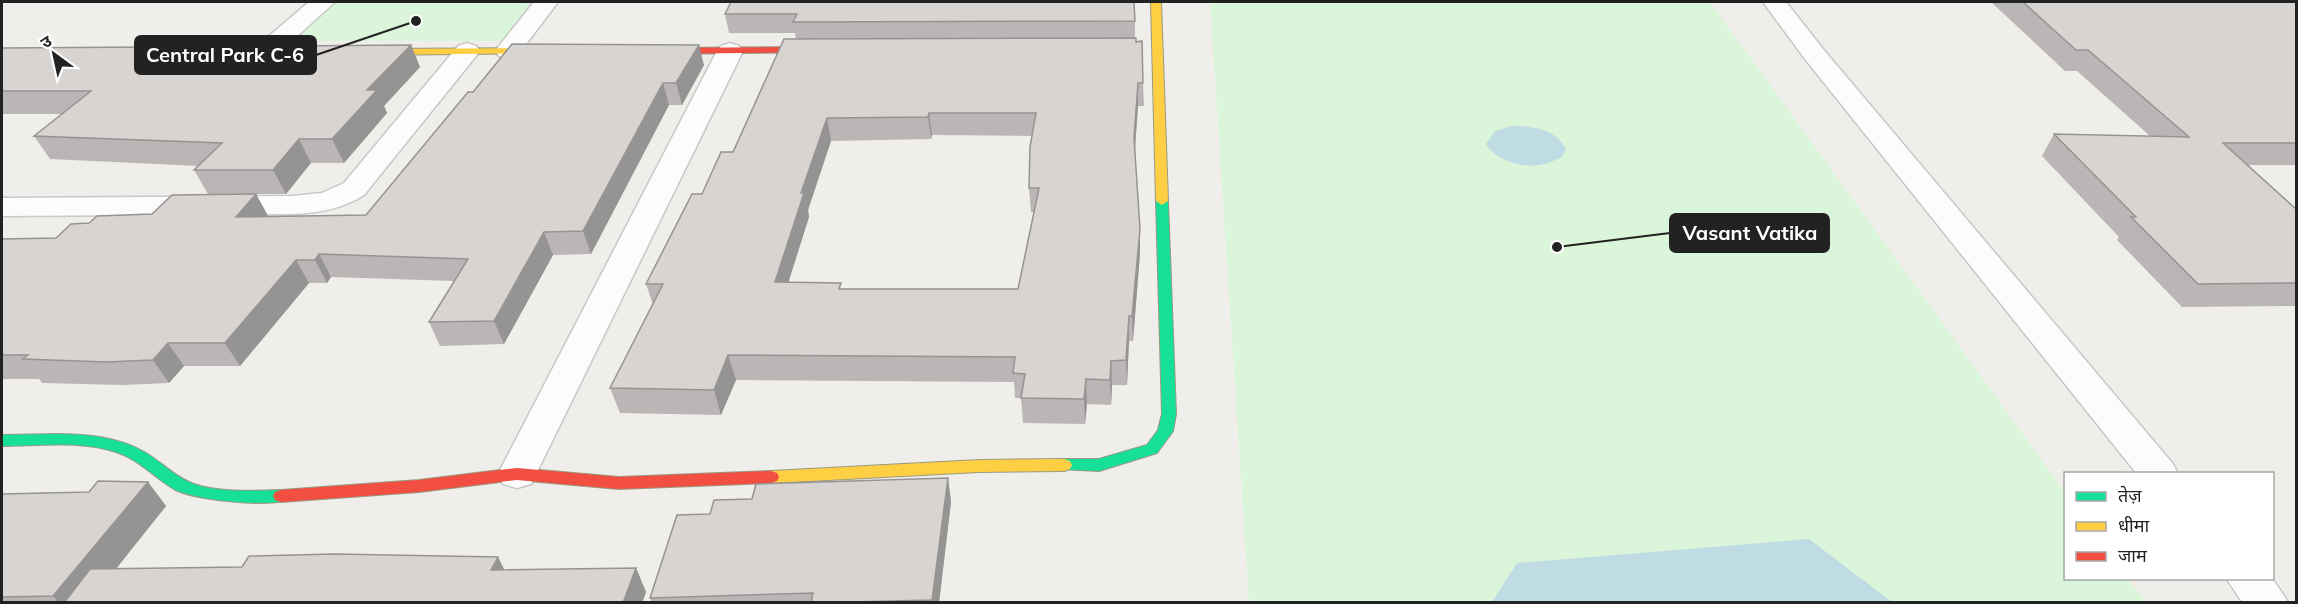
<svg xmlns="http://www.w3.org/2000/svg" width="2298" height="604" viewBox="0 0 2298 604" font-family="Mulish,'Noto Sans Devanagari',sans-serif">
  <rect width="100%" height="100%" fill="#f0eeeb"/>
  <path fill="#daf5da" d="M 329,2 L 541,2 L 510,41 L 284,41 Z
    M 1210,2 L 1710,2 L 2065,492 L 2066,578 L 2128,579 L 2146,602 L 1249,602 Z"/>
  <path fill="#bfdbe3" d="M 1512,126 C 1533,126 1556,129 1566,149 L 1562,157 C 1554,161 1546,164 1538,165 C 1522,168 1494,159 1486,144 L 1495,131 Z
    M 1809,539 L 1892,602 L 1492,602 L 1517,563 Z"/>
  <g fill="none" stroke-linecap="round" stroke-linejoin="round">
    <g stroke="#c9c8c7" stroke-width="3">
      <path id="street" d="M 309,2 L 335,2 L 274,57 L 265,60 L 256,57 L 252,52 L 256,47 Z
        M 534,2 L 558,2 L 517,56 L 508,59 L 499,56 L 495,51 Z
        M 1763,2 L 1786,2 L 1823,49 L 2173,464 L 2178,474 L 2137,474 L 1805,59 Z
        M 467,43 L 476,46 L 480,51 L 476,56 L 364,195 C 342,209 318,213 292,214 L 2,216 L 2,198 L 292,196 L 322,193 L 344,183 L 458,46 Z
        M 730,43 L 739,46 L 743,51 L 536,474 L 531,484 L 517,488 L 503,484 L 498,474 L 717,51 L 721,46 Z
        M 2226,578 L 2272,578 L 2288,602 L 2242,602 Z"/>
    </g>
    <g stroke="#999a82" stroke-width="2">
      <path id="fast" d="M 1162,197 L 1168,201 L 1176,414 L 1173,431 L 1157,453 L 1099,471 L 1058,469 L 1056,465 L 1058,461 L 1064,459 L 1099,459 L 1147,445 L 1158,430 L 1162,414 L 1156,201 Z
        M 56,434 C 87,434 119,437 146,453 C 161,462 173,475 189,482 C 212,493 255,491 281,490 L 287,492 L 289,496 L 287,500 C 265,507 194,500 174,489 C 154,477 138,459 116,452 C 79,440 39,446 2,446 L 2,435 Z"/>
    </g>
    <g stroke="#999a82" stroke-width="2">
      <path id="slow" d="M 1151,2 L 1161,2 L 1168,201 L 1162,205 L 1156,201 Z
        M 551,48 L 556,51 L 555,53 L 369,55 L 364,52 L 369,49 Z
        M 1064,459 L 1070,461 L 1072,465 L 1070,469 L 1064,471 L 979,472 L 771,483 L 765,481 L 763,477 L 765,473 L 771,471 L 979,460 Z"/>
    </g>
    <g stroke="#999a82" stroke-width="2">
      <path id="jam" d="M 824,47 L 828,48 L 828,52 L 657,54 L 652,51 L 657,48 Z
        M 517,468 L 619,477 L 771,471 L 777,473 L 779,477 L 777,481 L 771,483 L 619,489 L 517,480 L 419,492 L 281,502 L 275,500 L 273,496 L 275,492 L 281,490 L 419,480 Z"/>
    </g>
    <use href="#street" fill="#fdfcfc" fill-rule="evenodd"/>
    <use href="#fast" fill="#16e098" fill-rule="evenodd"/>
    <use href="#slow" fill="#ffcf43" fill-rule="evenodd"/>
    <use href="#jam" fill="#f24e42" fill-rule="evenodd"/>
  </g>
  <path fill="#b9b6b5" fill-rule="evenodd" d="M 731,2 L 1135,21 L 1135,38 L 1143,83 L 1144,106 L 1138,106 L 1135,151 L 1140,253 L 1133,341 L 1129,341 L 1127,385 L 1112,385 L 1111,405 L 1087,404 L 1085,424 L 1023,423 L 1021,398 L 1015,398 L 1014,382 L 736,380 L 721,415 L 620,413 L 610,388 L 653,305 L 646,284 L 702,194 L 733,152 L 796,39 L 795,33 L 729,33 L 725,14 ZM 932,135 L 1032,136 L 1029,188 L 1031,212 L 1034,212 L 1018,289 L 842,289 L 788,282 L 809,217 L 808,210 L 831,141 L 931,139 Z
    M 1991,2 L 2296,2 L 2296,165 L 2248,165 L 2296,209 L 2296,306 L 2182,307 L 2117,240 L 2119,237 L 2042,156 L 2054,134 L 2150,136 L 2077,71 L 2065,71 Z
    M 411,45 L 420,67 L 384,106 L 387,113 L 344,163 L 311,163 L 286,194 L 256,194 L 268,216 L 366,215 L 473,92 L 704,65 L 682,105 L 669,105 L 591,254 L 553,255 L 504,344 L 440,346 L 429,322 L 454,281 L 331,277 L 327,283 L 309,283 L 240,366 L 184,366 L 169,383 L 123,385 L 42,383 L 39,379 L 2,379 L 2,239 L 56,238 L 89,223 L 152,214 L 208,194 L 194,170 L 199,166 L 50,159 L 34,136 L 62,114 L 2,114 L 2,48 Z
    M 948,478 L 951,502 L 939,603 L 652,603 L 650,598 L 710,514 L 752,499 Z
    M 148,482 L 166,506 L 115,569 L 505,570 L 636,568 L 646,592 L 642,603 L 2,603 L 2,494 L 89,492 Z"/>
  <path fill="#969493" d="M 411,45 L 420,67 L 384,106 L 387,113 L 344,163 L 332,139 L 367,90 Z
    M 699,45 L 704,65 L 682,105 L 676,83 Z
    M 663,83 L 669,105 L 591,254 L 583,231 Z
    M 1138,83 L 1138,106 L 1134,161 L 1134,138 Z
    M 929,113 L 932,135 L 931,139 L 928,117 Z
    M 827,118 L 831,141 L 808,210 L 809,217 L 781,306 L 775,282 L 801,193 Z
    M 299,139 L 311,163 L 286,194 L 273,170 Z
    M 256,194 L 268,216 L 236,217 Z
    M 1140,229 L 1140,253 L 1133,341 L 1132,316 Z
    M 544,232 L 553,255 L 504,344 L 494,321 Z
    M 319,254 L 331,277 L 327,283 L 315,260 Z
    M 296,260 L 309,283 L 240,366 L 225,343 Z
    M 1129,316 L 1129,341 L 1127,385 L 1126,360 Z
    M 168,343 L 184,366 L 169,383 L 153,360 Z
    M 728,355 L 736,380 L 721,415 L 714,390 Z
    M 1111,361 L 1112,385 L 1111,405 L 1110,380 Z
    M 1086,379 L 1087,404 L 1085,424 L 1084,399 Z
    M 948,478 L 951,502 L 939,603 L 933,603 L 932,600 Z
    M 148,482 L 166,506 L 89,603 L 59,603 L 53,596 Z
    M 498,557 L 510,581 L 491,570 Z
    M 636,568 L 646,592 L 642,603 L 623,603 Z"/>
  <path fill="#d7d4d2" stroke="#969493" stroke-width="1.5" fill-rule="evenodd" d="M 731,2 L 1134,2 L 1135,21 L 793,22 L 797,14 L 725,14 Z
    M 2023,2 L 2296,2 L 2296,143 L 2223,143 L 2296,209 L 2296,283 L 2198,284 L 2131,217 L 2136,217 L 2054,134 L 2189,137 L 2088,50 L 2076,50 Z
    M 1136,38 L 1136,42 L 1142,41 L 1143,83 L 1138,83 L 1134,138 L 1140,229 L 1132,316 L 1129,316 L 1126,360 L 1111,361 L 1110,380 L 1086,379 L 1084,399 L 1021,398 L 1025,374 L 1013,373 L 1015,357 L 728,355 L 714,390 L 610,388 L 663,284 L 646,284 L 692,194 L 702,194 L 721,152 L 733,152 L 784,39 ZM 929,113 L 1036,113 L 1030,147 L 1029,188 L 1039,188 L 1018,289 L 839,289 L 841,283 L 775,282 L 804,193 L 801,193 L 827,118 L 928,117 Z
    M 512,44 L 699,45 L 676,83 L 663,83 L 583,231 L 544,232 L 494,321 L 429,322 L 468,259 L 319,254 L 315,260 L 296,260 L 225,343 L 168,343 L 153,360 L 106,362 L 23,359 L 28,355 L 2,355 L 2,239 L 56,238 L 71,224 L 89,223 L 97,216 L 152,214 L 172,195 L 256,194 L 236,217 L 366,215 L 468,92 L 473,92 Z
    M 411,45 L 367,90 L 377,90 L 332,139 L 299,139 L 273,170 L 194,170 L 222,143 L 34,136 L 91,91 L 2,91 L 2,48 Z
    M 948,478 L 932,600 L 811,603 L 813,593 L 650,598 L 677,515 L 710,514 L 714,500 L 752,499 L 756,484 Z
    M 98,481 L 148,482 L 53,596 L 2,597 L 2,494 L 89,492 Z
    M 334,554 L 498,557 L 491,570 L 636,568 L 623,603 L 64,603 L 90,569 L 242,567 L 249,556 Z"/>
  <path fill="none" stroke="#222" stroke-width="2" d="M416 21L316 55M1557 247L1670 233"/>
  <g fill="#222" stroke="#fff" stroke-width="2">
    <circle cx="416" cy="21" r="6"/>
    <circle cx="1557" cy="247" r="6"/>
  </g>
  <g fill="#222" stroke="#222" stroke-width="2">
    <rect x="135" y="36" width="181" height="38" rx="6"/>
    <rect x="1670" y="214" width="159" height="38" rx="6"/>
  </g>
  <g font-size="20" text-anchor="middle" font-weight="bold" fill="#fff">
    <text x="225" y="62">Central Park C-6</text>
    <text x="1750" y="240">Vasant Vatika</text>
  </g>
  <rect width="2298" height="604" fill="none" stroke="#222222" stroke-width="6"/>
  <rect x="2064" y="472" width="210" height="108" fill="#ffffff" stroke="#a7a7a7" stroke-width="1.5"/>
  <rect x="2076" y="492" width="30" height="9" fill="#16e098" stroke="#a7a7a7" stroke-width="1.5"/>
  <text x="2118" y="502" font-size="18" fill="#222222">तेज़</text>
  <rect x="2076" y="522" width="30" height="9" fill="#ffcf43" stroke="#a7a7a7" stroke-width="1.5"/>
  <text x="2118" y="532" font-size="18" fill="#222222">धीमा</text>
  <rect x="2076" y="552" width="30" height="9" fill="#f24e42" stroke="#a7a7a7" stroke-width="1.5"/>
  <text x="2118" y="562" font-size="18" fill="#222222">जाम</text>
  <g transform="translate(54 54) rotate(327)" stroke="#ffffff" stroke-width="4.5" paint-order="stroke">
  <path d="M0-4.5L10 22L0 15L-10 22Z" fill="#222222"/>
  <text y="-9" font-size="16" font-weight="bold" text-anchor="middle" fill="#222222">उ</text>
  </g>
</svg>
